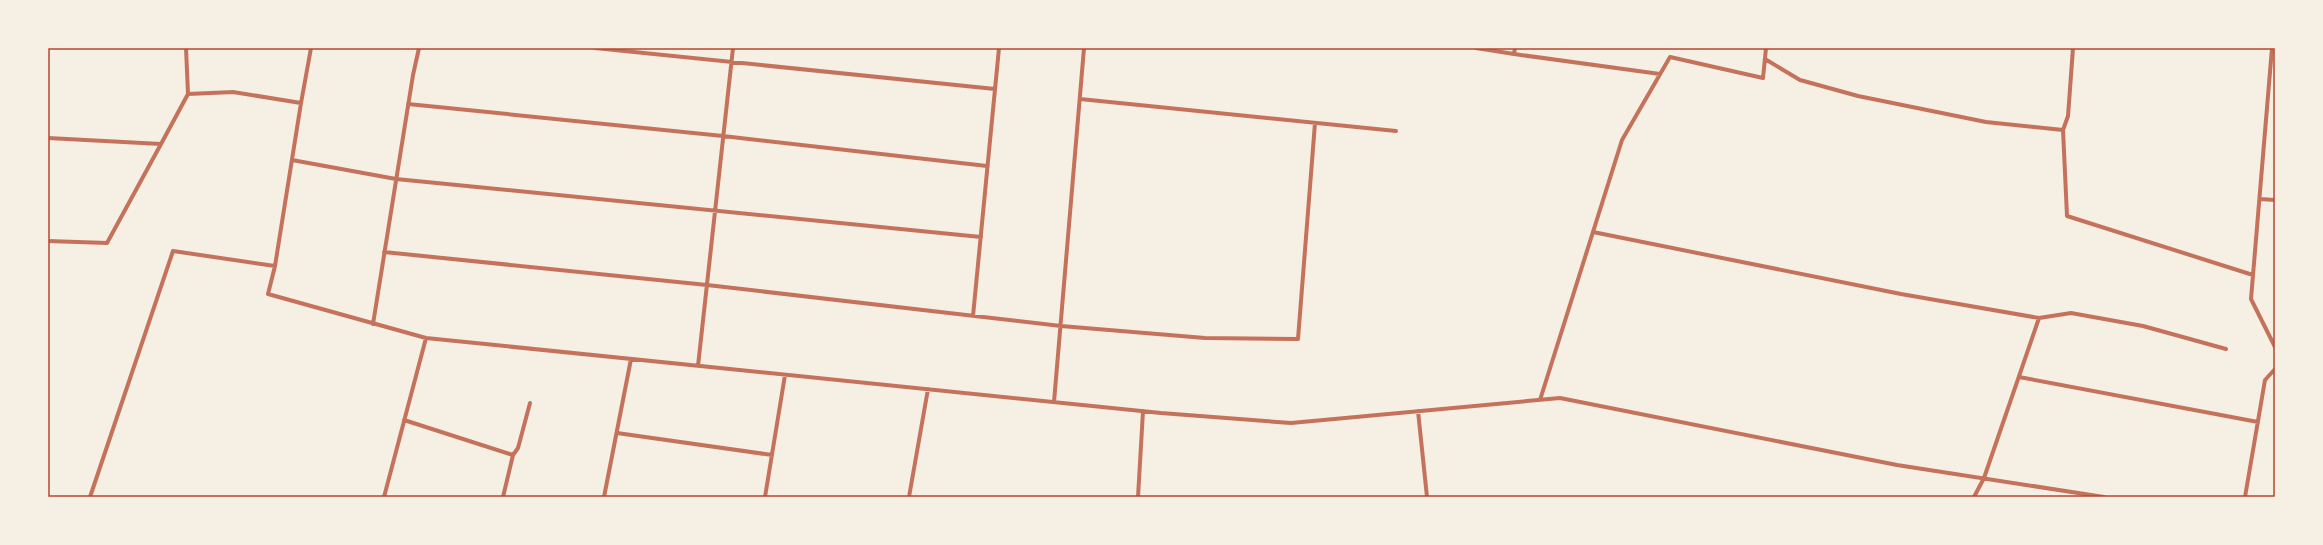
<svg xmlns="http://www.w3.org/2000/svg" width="2323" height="545" viewBox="0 0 2323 545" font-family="'Titillium Web',sans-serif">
  <rect width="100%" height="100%" fill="#f6efe4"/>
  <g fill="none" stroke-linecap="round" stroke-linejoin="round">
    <path stroke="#c5725c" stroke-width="4" d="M 595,48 L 995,89
      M 1476,48 L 1514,54 L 1515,48
      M 2073,48 L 2068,116 L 2063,130 L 2067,216 L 2253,275
      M 2272,48 L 2251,299 L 2275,347
      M 1514,54 L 1660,74
      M 1765,59 L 1800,80 L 1858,96 L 1986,122 L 2063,130
      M 1080,99 L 1396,131
      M 301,103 L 311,48
      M 408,104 L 723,136 L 987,166
      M 48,138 L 161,144 L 188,94
      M 292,160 L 396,179 L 981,237
      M 2260,199 L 2275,200
      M 1593,232 L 1901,294 L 2039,318 L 1984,478 L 1974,497
      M 48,241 L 107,243 L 161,144
      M 384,252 L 707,285 L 1061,326 L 1205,338 L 1298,339 L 1315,123
      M 275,266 L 268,294 L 426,338 L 1161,413 L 1291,423 L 1560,398 L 1897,465 L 2104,497
      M 973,316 L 999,48
      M 2039,318 L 2071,313 L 2143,326 L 2226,349
      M 373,324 L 413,75 L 419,48
      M 698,366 L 733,48
      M 2019,377 L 2258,422
      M 1540,400 L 1622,140 L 1670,57 L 1763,78 L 1766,48
      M 1054,402 L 1084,48
      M 1418,411 L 1427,497
      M 404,420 L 513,455
      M 617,433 L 772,455
      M 90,497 L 173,251 L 275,266 L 301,103 L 233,92 L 188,94 L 186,48
      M 384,497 L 426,338
      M 503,497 L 513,455 L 518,448 L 530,403
      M 604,497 L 631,359
      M 765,497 L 785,375
      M 909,497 L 928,389
      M 1138,497 L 1143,411
      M 2245,497 L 2265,380 L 2275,369"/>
  </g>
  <rect width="2323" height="545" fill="none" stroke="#f6efe4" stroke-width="98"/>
  <rect x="49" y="49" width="2225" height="447" fill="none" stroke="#b5482f" stroke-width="1.5"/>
</svg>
